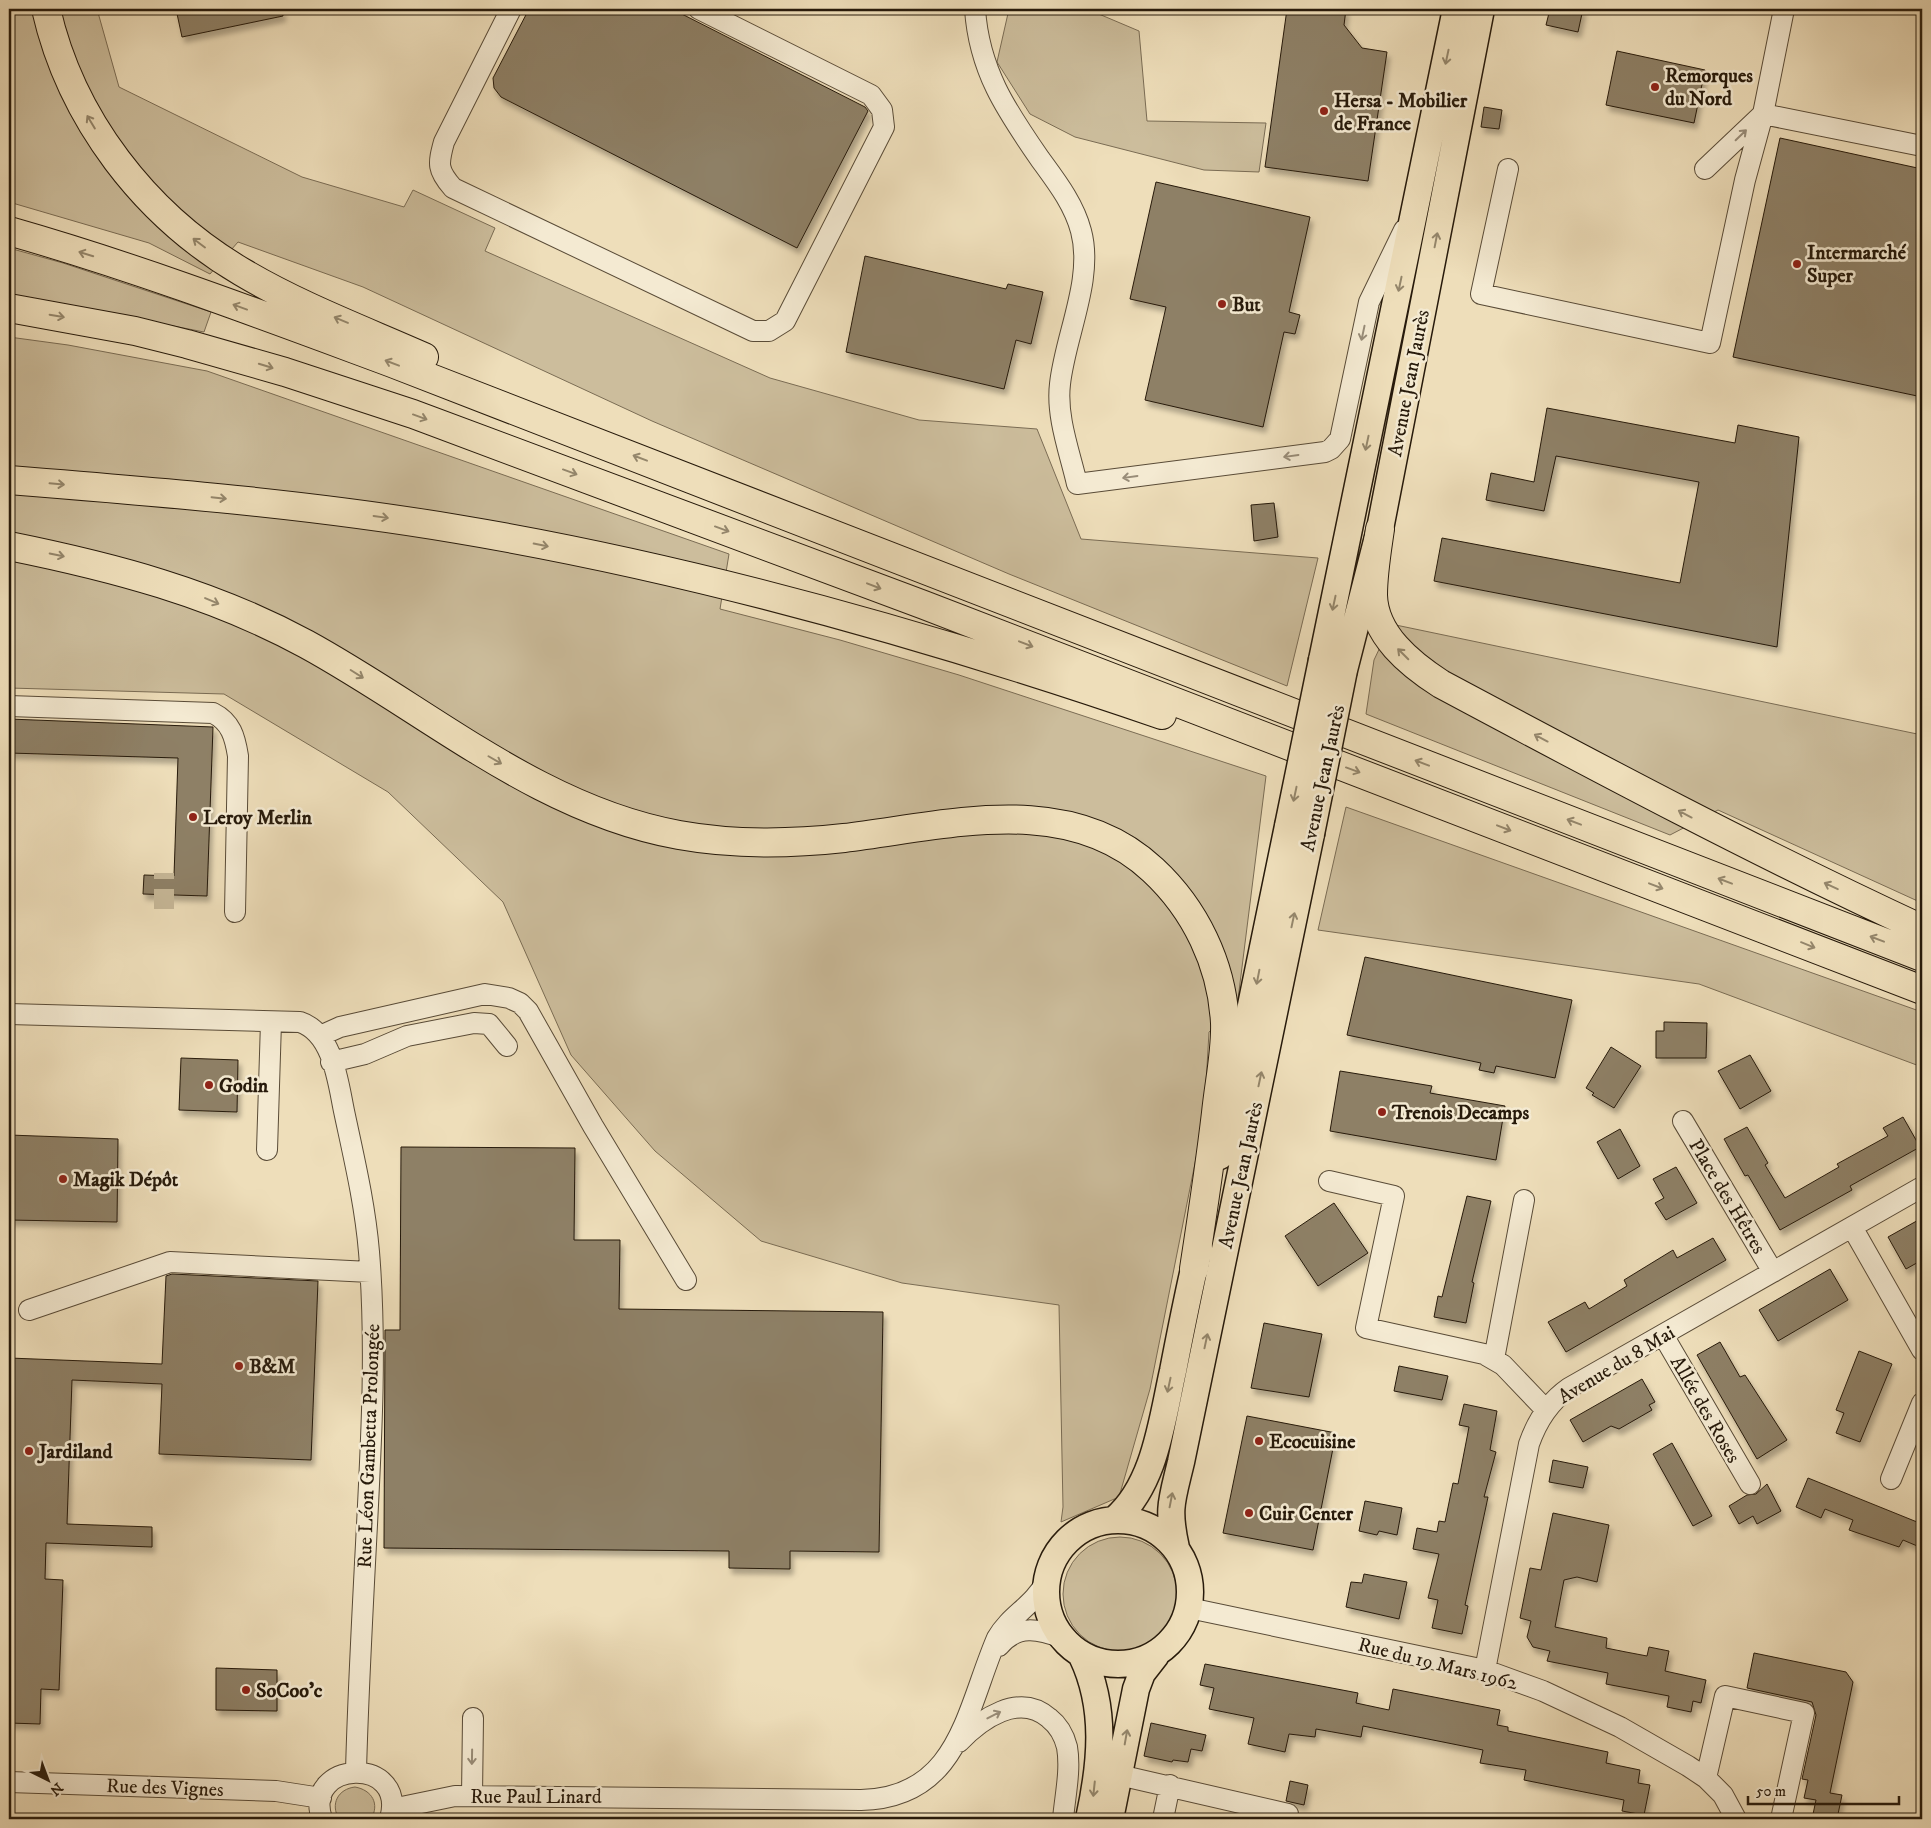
<svg xmlns="http://www.w3.org/2000/svg" width="1931" height="1828" viewBox="0 0 1931 1828" font-family="'IM FELL DW Pica',serif">
  <defs>
    <filter id="shadow"><feDropShadow dx="3" dy="5.5" stdDeviation="2.5" flood-color="#0004"/></filter>
  </defs>
  <rect width="100%" height="100%" fill="#eedeba"/>
  <filter id="stains"><feTurbulence type="fractalNoise" baseFrequency=".004" numOctaves="4"/><feColorMatrix values="0 0 0 0 .2 0 0 0 0 .09 0 0 0 0 .02 0 0 0 .5 -.17"/></filter>
  <radialGradient id="worn" r=".72"><stop offset=".6" stop-color="#630" stop-opacity="0"/><stop offset="1" stop-color="#630" stop-opacity=".3"/></radialGradient>
  <path fill="#ccbd9c" stroke="#7a6c54" d="M 9,9 L 97,9 L 119,87 L 302,177 L 404,207 L 413,190 L 495,228 L 485,251 L 770,378 L 919,420 L 1037,429 L 1081,539 L 1318,558 L 1287,686 L 1009,574 L 652,421 L 363,287 L 238,242 L 210,274 L 149,243 L 9,202 Z
    M 1009,9 L 1087,9 L 1139,31 L 1147,121 L 1266,123 L 1259,172 L 1204,170 L 1075,137 L 1030,114 L 997,62 Z
    M 9,248 L 63,263 L 211,312 L 204,332 L 9,294 Z
    M 9,337 L 68,345 L 207,371 L 729,554 L 720,609 L 840,640 L 959,675 L 1266,776 L 1237,1007 L 1209,1032 L 1204,1118 L 1150,1389 L 1119,1497 L 1061,1522 L 1063,1507 L 1059,1305 L 902,1283 L 761,1241 L 655,1151 L 571,1055 L 503,902 L 388,792 L 224,694 L 9,688 Z
    M 1391,624 L 1922,735 L 1922,903 L 1718,810 L 1670,835 L 1366,714 L 1374,660 Z
    M 1346,807 L 1922,1012 L 1922,1067 L 1699,984 L 1318,930 Z
    M1063 1594a57 57 0 1 1 114 0a57 57 0 1 1-114 0Z
    M 355,1787 C 372,1790 380,1804 371,1819 L 339,1819 C 330,1804 338,1789 355,1787 Z
    M 483,1816 L 641,1817 L 641,1819 L 466,1819 Z"/>
  <path fill="#8e8066" stroke="#271a0b" filter="url(#shadow)" d="M 176,9 L 282,9 L 283,16 L 182,37 Z
    M 529,9 L 672,9 L 865,107 L 868,111 L 797,248 L 501,97 L 494,88 L 493,78 Z
    M 1287,9 L 1346,9 L 1344,25 L 1362,48 L 1387,52 L 1368,181 L 1265,167 Z
    M 1550,9 L 1583,9 L 1578,32 L 1546,25 Z
    M 1617,51 L 1705,70 L 1694,123 L 1606,105 Z
    M 1484,107 L 1502,110 L 1499,129 L 1481,127 Z
    M 1780,138 L 1922,169 L 1922,397 L 1733,357 Z
    M 1156,182 L 1310,217 L 1289,312 L 1300,315 L 1295,334 L 1284,332 L 1263,427 L 1145,400 L 1166,307 L 1130,299 Z
    M 865,256 L 1006,289 L 1008,284 L 1043,292 L 1031,344 L 1016,340 L 1004,389 L 846,352 Z
    M 1547,408 L 1735,443 L 1738,425 L 1799,437 L 1777,647 L 1434,581 L 1442,538 L 1680,583 L 1699,482 L 1556,456 L 1544,511 L 1486,500 L 1491,473 L 1534,482 Z
    M 1274,503 L 1278,537 L 1254,541 L 1251,505 Z
    M 9,719 L 213,727 L 207,896 L 143,894 L 144,875 L 174,876 L 178,758 L 9,753 Z
    M 1365,957 L 1572,1000 L 1555,1078 L 1496,1066 L 1494,1073 L 1479,1070 L 1481,1063 L 1347,1035 Z
    M 1664,1022 L 1707,1023 L 1706,1058 L 1656,1058 L 1656,1031 L 1664,1031 Z
    M 1611,1047 L 1641,1066 L 1614,1108 L 1592,1095 L 1594,1093 L 1586,1088 Z
    M 1750,1055 L 1771,1091 L 1740,1109 L 1718,1071 Z
    M 181,1058 L 238,1060 L 237,1112 L 179,1110 Z
    M 1340,1071 L 1432,1086 L 1430,1093 L 1505,1106 L 1496,1160 L 1330,1131 Z
    M 1903,1117 L 1920,1147 L 1850,1186 L 1852,1190 L 1780,1230 L 1748,1175 L 1745,1176 L 1724,1139 L 1747,1127 L 1768,1163 L 1765,1165 L 1785,1198 L 1839,1167 L 1837,1164 L 1888,1136 L 1883,1128 Z
    M 1620,1129 L 1640,1166 L 1618,1179 L 1597,1142 Z
    M 9,1135 L 118,1139 L 117,1222 L 9,1220 Z
    M 401,1147 L 575,1148 L 574,1240 L 620,1240 L 619,1309 L 883,1312 L 879,1552 L 790,1551 L 790,1569 L 729,1568 L 729,1551 L 384,1548 L 385,1330 L 400,1330 Z
    M 1676,1167 L 1697,1203 L 1666,1220 L 1655,1203 L 1664,1198 L 1653,1179 Z
    M 1467,1196 L 1491,1201 L 1472,1282 L 1474,1283 L 1466,1323 L 1434,1317 L 1438,1296 L 1442,1297 Z
    M 1334,1203 L 1368,1253 L 1318,1286 L 1285,1236 Z
    M 1922,1218 L 1922,1260 L 1906,1269 L 1888,1237 Z
    M 1713,1238 L 1726,1260 L 1566,1352 L 1548,1322 L 1585,1302 L 1589,1309 L 1627,1286 L 1624,1280 L 1673,1250 L 1677,1258 Z
    M 1830,1269 L 1848,1300 L 1778,1341 L 1759,1310 Z
    M 172,1274 L 318,1281 L 311,1460 L 159,1454 L 162,1384 L 72,1380 L 67,1524 L 152,1527 L 152,1547 L 46,1543 L 45,1579 L 63,1580 L 59,1690 L 41,1689 L 40,1724 L 9,1723 L 9,1358 L 162,1364 L 166,1276 Z
    M 1264,1323 L 1322,1334 L 1309,1397 L 1251,1388 Z
    M 1720,1342 L 1740,1377 L 1745,1375 L 1787,1440 L 1757,1459 L 1697,1355 Z
    M 1859,1351 L 1892,1364 L 1860,1442 L 1836,1433 L 1844,1413 L 1836,1410 Z
    M 1399,1366 L 1448,1376 L 1442,1400 L 1394,1391 Z
    M 1642,1379 L 1655,1402 L 1649,1405 L 1652,1410 L 1619,1429 L 1611,1426 L 1583,1442 L 1570,1420 Z
    M 1464,1404 L 1497,1411 L 1490,1450 L 1496,1452 L 1484,1497 L 1488,1497 L 1465,1605 L 1468,1606 L 1462,1634 L 1432,1628 L 1438,1600 L 1428,1598 L 1439,1554 L 1413,1549 L 1417,1528 L 1437,1532 L 1439,1521 L 1445,1522 L 1453,1483 L 1458,1484 L 1469,1427 L 1459,1425 Z
    M 1247,1416 L 1336,1433 L 1313,1550 L 1223,1533 Z
    M 1672,1443 L 1712,1516 L 1693,1526 L 1653,1454 Z
    M 1553,1460 L 1588,1467 L 1583,1488 L 1549,1482 Z
    M 1808,1478 L 1922,1524 L 1922,1548 L 1903,1540 L 1899,1547 L 1849,1530 L 1853,1520 L 1825,1509 L 1821,1518 L 1796,1507 Z
    M 1767,1484 L 1781,1511 L 1757,1524 L 1753,1516 L 1739,1524 L 1729,1506 L 1747,1495 L 1756,1494 Z
    M 1365,1501 L 1402,1508 L 1397,1535 L 1379,1531 L 1377,1535 L 1359,1531 Z
    M 1553,1513 L 1609,1525 L 1597,1582 L 1577,1577 L 1564,1580 L 1555,1627 L 1607,1638 L 1606,1648 L 1626,1652 L 1647,1656 L 1649,1647 L 1669,1651 L 1665,1671 L 1706,1680 L 1701,1703 L 1693,1701 L 1691,1712 L 1667,1707 L 1669,1696 L 1606,1684 L 1608,1673 L 1547,1661 L 1550,1651 L 1533,1647 L 1527,1637 L 1531,1621 L 1520,1618 L 1530,1568 L 1541,1570 Z
    M 1364,1574 L 1407,1582 L 1399,1619 L 1346,1607 L 1351,1582 L 1362,1583 Z
    M 1754,1653 L 1846,1672 L 1853,1682 L 1830,1793 L 1842,1795 L 1837,1819 L 1812,1819 L 1816,1800 L 1804,1798 L 1808,1780 L 1802,1779 L 1816,1715 L 1812,1702 L 1747,1688 Z
    M 1205,1664 L 1358,1693 L 1356,1703 L 1389,1710 L 1393,1689 L 1500,1710 L 1497,1725 L 1508,1727 L 1508,1731 L 1608,1752 L 1606,1763 L 1640,1770 L 1638,1783 L 1650,1785 L 1644,1815 L 1622,1811 L 1624,1800 L 1524,1780 L 1526,1770 L 1480,1763 L 1483,1750 L 1363,1726 L 1361,1737 L 1316,1729 L 1315,1737 L 1289,1734 L 1285,1752 L 1248,1744 L 1254,1718 L 1209,1709 L 1214,1688 L 1200,1685 Z
    M 216,1668 L 277,1670 L 277,1711 L 216,1710 Z
    M 1151,1723 L 1206,1735 L 1202,1751 L 1191,1749 L 1188,1762 L 1173,1760 L 1172,1762 L 1144,1756 Z
    M 1290,1781 L 1308,1785 L 1304,1805 L 1286,1801 Z"/>
  <g fill="none" stroke-linecap="round" stroke-linejoin="round">
    <path stroke="#c6b797" stroke-width="20" stroke-dasharray="20 10" stroke-linecap="butt" d="M 164,909 L 164,873"/>
    <g stroke="#594b37" stroke-width="22">
      <path id="minor" d="M 511,9 L 444,142 C 438,164 437,170 453,188 L 753,331 L 769,331 L 785,321 L 884,127 L 882,110 L 871,95 L 699,9
        M 975,9 C 979,70 1006,110 1040,159 C 1056,181 1074,204 1081,231 C 1094,279 1065,336 1060,384 C 1056,417 1070,453 1077,484 L 1325,452 L 1331,449 L 1340,439 L 1369,302 L 1404,230
        M 1784,9 L 1763,114 L 1922,146
        M 1508,169 L 1481,294 L 1710,343 L 1745,180 L 1763,114 L 1705,169
        M 9,706 L 213,713 C 231,722 235,737 238,756 L 235,912
        M 9,1014 L 300,1022 C 333,1033 338,1082 344,1111 C 354,1158 365,1204 369,1252 C 377,1349 371,1446 366,1544 C 362,1620 358,1696 356,1771
        M 320,1036 L 340,1027 L 485,994 L 509,998 L 520,1003 L 528,1011 L 593,1126 L 686,1280
        M 331,1062 L 365,1054 L 407,1036 L 474,1023 L 489,1024 L 507,1046
        M 1683,1121 L 1773,1272
        M 267,1150 L 271,1022
        M 1329,1181 L 1394,1196 L 1366,1328 L 1484,1354 L 1503,1365 L 1546,1410
        M 1852,1227 L 1922,1350
        M 29,1310 L 170,1262 L 370,1272
        M 1663,1335 L 1750,1484
        M 1494,1359 L 1524,1200
        M 1891,1479 L 1922,1403
        M 1189,1608 L 1485,1670 L 1543,1691 L 1620,1727 L 1688,1766 L 1706,1778 L 1723,1795 L 1736,1819
        M 999,1646 C 1017,1624 1039,1629 1062,1638
        M 1485,1670 L 1529,1444 C 1537,1421 1549,1402 1569,1388 L 1922,1187
        M 959,1742 C 981,1719 1019,1692 1049,1718 C 1058,1725 1064,1735 1067,1747 C 1071,1770 1065,1796 1063,1819
        M 1119,1775 L 1288,1814 L 1287,1819
        M 1706,1778 L 1725,1696 L 1804,1713 L 1781,1819
        M 9,1782 L 276,1791 L 321,1798
        M 472,1796 L 473,1718
        M 392,1809 L 455,1796 L 861,1800 C 959,1798 966,1710 997,1638 C 1011,1614 1033,1607 1047,1580
        M 322,1819 C 302,1760 408,1755 390,1819
        M 1163,1819 L 1170,1785"/>
    </g>
    <g stroke="#271a0b" stroke-width="29">
      <path id="major" d="M 1322,660 L 1456,9
        M 1344,670 L 1380,529 L 1481,9
        M 1220,1156 L 1288,826
        M1046 1592a72 72 0 1 1 144 0a72 72 0 1 1-144 0Z
        M 1114,1520 C 1155,1486 1162,1420 1173,1371 C 1181,1330 1189,1288 1199,1248
        M 1176,1548 C 1167,1508 1172,1500 1181,1462 L 1311,834
        M 1082,1656 C 1107,1708 1101,1764 1089,1819
        M 1110,1819 L 1136,1689 L 1142,1673 L 1156,1655"/>
    </g>
    <g stroke="#271a0b" stroke-width="30">
      <path id="highway" d="M 46,9 C 71,119 145,215 242,272 C 299,306 363,330 424,357
        M 9,231 C 139,268 265,316 392,363 L 1922,957
        M 9,308 L 135,331 L 187,344 L 285,372 L 413,414 L 924,605 L 1922,990
        M 9,480 C 159,492 309,504 457,529 C 697,569 932,636 1162,715
        M 1380,529 C 1377,550 1373,573 1373,595 C 1374,635 1410,664 1441,684 C 1600,769 1758,853 1922,929
        M 9,546 C 113,567 212,593 306,644 C 427,710 539,810 679,835 C 734,845 789,844 844,838 C 946,826 1068,790 1153,870 C 1195,909 1222,964 1225,1023 C 1226,1052 1219,1083 1216,1113 C 1210,1165 1202,1217 1194,1269"/>
    </g>
    <use href="#minor" stroke="#f4ead2" stroke-width="20"/>
    <use href="#major" stroke="#eedeba" stroke-width="26"/>
    <use href="#highway" stroke="#eedeba" stroke-width="28"/>
    <g stroke="#271a0b" stroke-width="29" stroke-linecap="butt">
      <path id="major-bridge" d="M 1288,826 L 1322,660
        M 1311,834 L 1344,670"/>
    </g>
    <use href="#major-bridge" stroke="#eedeba" stroke-width="26"/>
  </g>
  <defs><path id="oneway-shaft" d="M-6 0H5M1.5-3L5.5 0L1.5 3" fill="none" stroke-width="1.6" stroke-linecap="round" stroke-linejoin="round" transform="scale(1.25)"/></defs>
  <g stroke="#94866b">
    <use href="#oneway-shaft" transform="translate(1447 57) rotate(102)"/>
    <use href="#oneway-shaft" transform="translate(91 122) rotate(-121)"/>
    <use href="#oneway-shaft" transform="translate(1436 240) rotate(-79)"/>
    <use href="#oneway-shaft" transform="translate(199 243) rotate(-143)"/>
    <use href="#oneway-shaft" transform="translate(86 254) rotate(-163)"/>
    <use href="#oneway-shaft" transform="translate(1400 284) rotate(102)"/>
    <use href="#oneway-shaft" transform="translate(240 307) rotate(-160)"/>
    <use href="#oneway-shaft" transform="translate(57 316) rotate(10)"/>
    <use href="#oneway-shaft" transform="translate(341 320) rotate(-157)"/>
    <use href="#oneway-shaft" transform="translate(392 363) rotate(-159)"/>
    <use href="#oneway-shaft" transform="translate(266 366) rotate(17)"/>
    <use href="#oneway-shaft" transform="translate(420 417) rotate(20)"/>
    <use href="#oneway-shaft" transform="translate(1367 443) rotate(102)"/>
    <use href="#oneway-shaft" transform="translate(640 458) rotate(-159)"/>
    <use href="#oneway-shaft" transform="translate(570 472) rotate(20)"/>
    <use href="#oneway-shaft" transform="translate(57 484) rotate(5)"/>
    <use href="#oneway-shaft" transform="translate(219 498) rotate(6)"/>
    <use href="#oneway-shaft" transform="translate(381 517) rotate(8)"/>
    <use href="#oneway-shaft" transform="translate(722 529) rotate(20)"/>
    <use href="#oneway-shaft" transform="translate(541 545) rotate(11)"/>
    <use href="#oneway-shaft" transform="translate(57 555) rotate(12)"/>
    <use href="#oneway-shaft" transform="translate(874 586) rotate(21)"/>
    <use href="#oneway-shaft" transform="translate(212 601) rotate(23)"/>
    <use href="#oneway-shaft" transform="translate(1334 603) rotate(102)"/>
    <use href="#oneway-shaft" transform="translate(1026 644) rotate(21)"/>
    <use href="#oneway-shaft" transform="translate(1403 654) rotate(-135)"/>
    <use href="#oneway-shaft" transform="translate(357 674) rotate(32)"/>
    <use href="#oneway-shaft" transform="translate(1541 738) rotate(-152)"/>
    <use href="#oneway-shaft" transform="translate(495 760) rotate(30)"/>
    <use href="#oneway-shaft" transform="translate(1422 763) rotate(-159)"/>
    <use href="#oneway-shaft" transform="translate(1353 770) rotate(20)"/>
    <use href="#oneway-shaft" transform="translate(1295 794) rotate(102)"/>
    <use href="#oneway-shaft" transform="translate(1685 814) rotate(-152)"/>
    <use href="#oneway-shaft" transform="translate(1574 822) rotate(-159)"/>
    <use href="#oneway-shaft" transform="translate(1504 828) rotate(21)"/>
    <use href="#oneway-shaft" transform="translate(1725 881) rotate(-159)"/>
    <use href="#oneway-shaft" transform="translate(1656 886) rotate(21)"/>
    <use href="#oneway-shaft" transform="translate(1831 886) rotate(-155)"/>
    <use href="#oneway-shaft" transform="translate(1293 920) rotate(-78)"/>
    <use href="#oneway-shaft" transform="translate(1877 939) rotate(-159)"/>
    <use href="#oneway-shaft" transform="translate(1808 945) rotate(22)"/>
    <use href="#oneway-shaft" transform="translate(1258 977) rotate(101)"/>
    <use href="#oneway-shaft" transform="translate(1260 1079) rotate(-78)"/>
    <use href="#oneway-shaft" transform="translate(1206 1341) rotate(-78)"/>
    <use href="#oneway-shaft" transform="translate(1169 1385) rotate(102)"/>
    <use href="#oneway-shaft" transform="translate(1171 1500) rotate(-79)"/>
    <use href="#oneway-shaft" transform="translate(1126 1737) rotate(-80)"/>
    <use href="#oneway-shaft" transform="translate(1094 1789) rotate(96)"/>
  </g>
  <g stroke="#988c78">
    <use href="#oneway-shaft" transform="translate(1741 135) rotate(-44)"/>
    <use href="#oneway-shaft" transform="translate(1363 333) rotate(102)"/>
    <use href="#oneway-shaft" transform="translate(1291 456) rotate(172)"/>
    <use href="#oneway-shaft" transform="translate(1130 477) rotate(172)"/>
    <use href="#oneway-shaft" transform="translate(994 1715) rotate(-27)"/>
    <use href="#oneway-shaft" transform="translate(472 1757) rotate(91)"/>
  </g>
  <g fill="#8f2418" stroke="#f4ead2" stroke-width="2">
    <circle cx="1655" cy="87" r="5"/>
    <circle cx="1324" cy="111" r="5"/>
    <circle cx="1797" cy="264" r="5"/>
    <circle cx="1222" cy="304" r="5"/>
    <circle cx="193" cy="817" r="5"/>
    <circle cx="209" cy="1085" r="5"/>
    <circle cx="1382" cy="1112" r="5"/>
    <circle cx="63" cy="1179" r="5"/>
    <circle cx="239" cy="1366" r="5"/>
    <circle cx="1259" cy="1441" r="5"/>
    <circle cx="29" cy="1451" r="5"/>
    <circle cx="1249" cy="1513" r="5"/>
    <circle cx="246" cy="1690" r="5"/>
  </g>
  <g text-anchor="middle" stroke-width="5" stroke-linejoin="round" paint-order="stroke">
    <g font-size="20" font-weight="bold" fill="#271a0b" stroke="#f4ead2" text-anchor="start">
      <text x="1665" y="82">Remorques<tspan x="1665" dy="23">du Nord</tspan></text>
      <text x="1334" y="107">Hersa - Mobilier<tspan x="1334" dy="23">de France</tspan></text>
      <text x="1807" y="259">Intermarché<tspan x="1807" dy="23">Super</tspan></text>
      <text x="1232" y="311">But</text>
      <text x="203" y="824">Leroy Merlin</text>
      <text x="219" y="1092">Godin</text>
      <text x="1392" y="1119">Trenois Decamps</text>
      <text x="73" y="1186">Magik Dépôt</text>
      <text x="249" y="1373">B&amp;M</text>
      <text x="1269" y="1448">Ecocuisine</text>
      <text x="39" y="1458">Jardiland</text>
      <text x="1259" y="1520">Cuir Center</text>
      <text x="256" y="1697">SoCoo'c</text>
    </g>
    <g font-size="20" fill="#271a0b" stroke="#f4ead2">
      <text transform="translate(1408 383) rotate(-79)" y="7">Avenue Jean Jaurès</text>
      <text transform="translate(1322 778) rotate(-78)" y="7">Avenue Jean Jaurès</text>
      <text transform="translate(1240 1175) rotate(-78)" y="7">Avenue Jean Jaurès</text>
      <text transform="translate(1728 1196) rotate(59)" y="7">Place des Hêtres</text>
      <text transform="translate(1616 1364) rotate(-31)" y="7">Avenue du 8 Mai</text>
      <text transform="translate(1706 1409) rotate(60)" y="7">Allée des Roses</text>
      <text transform="translate(368 1446) rotate(-88)" y="7">Rue Léon Gambetta Prolongée</text>
      <text transform="translate(1438 1663) rotate(14)" y="7">Rue du 19 Mars 1962</text>
      <text transform="translate(165 1787) rotate(2)" y="7">Rue des Vignes</text>
      <text x="536" y="1803">Rue Paul Linard</text>
    </g>
  </g>
  <rect width="1931" height="1828" fill="none" stroke="#eedeba" stroke-width="30"/>
  <rect x="10" y="10" width="1911" height="1808" fill="none" stroke="#271a0b" stroke-width="2.5"/>
  <rect x="15" y="15" width="1901" height="1798" fill="none" stroke="#271a0b"/>
  <g transform="translate(48 1780) rotate(138)" stroke="#f4ead2" stroke-width="4" paint-order="stroke">
  <path d="M0-4L9 19L0 12L-9 19Z" fill="#271a0b"/>
  <text y="-8" font-size="14" font-weight="bold" text-anchor="middle" fill="#271a0b">N</text>
  </g>
  <path d="M1748 1796v8h151v-8" fill="none" stroke="#271a0b" stroke-width="2.5"/>
  <text x="1756" y="1796" font-size="15" fill="#271a0b" stroke="#f4ead2" stroke-width="4" paint-order="stroke">50 m</text>
  <rect width="100%" height="100%" filter="url(#stains)"/>
  <rect width="100%" height="100%" fill="url(#worn)"/>
</svg>
